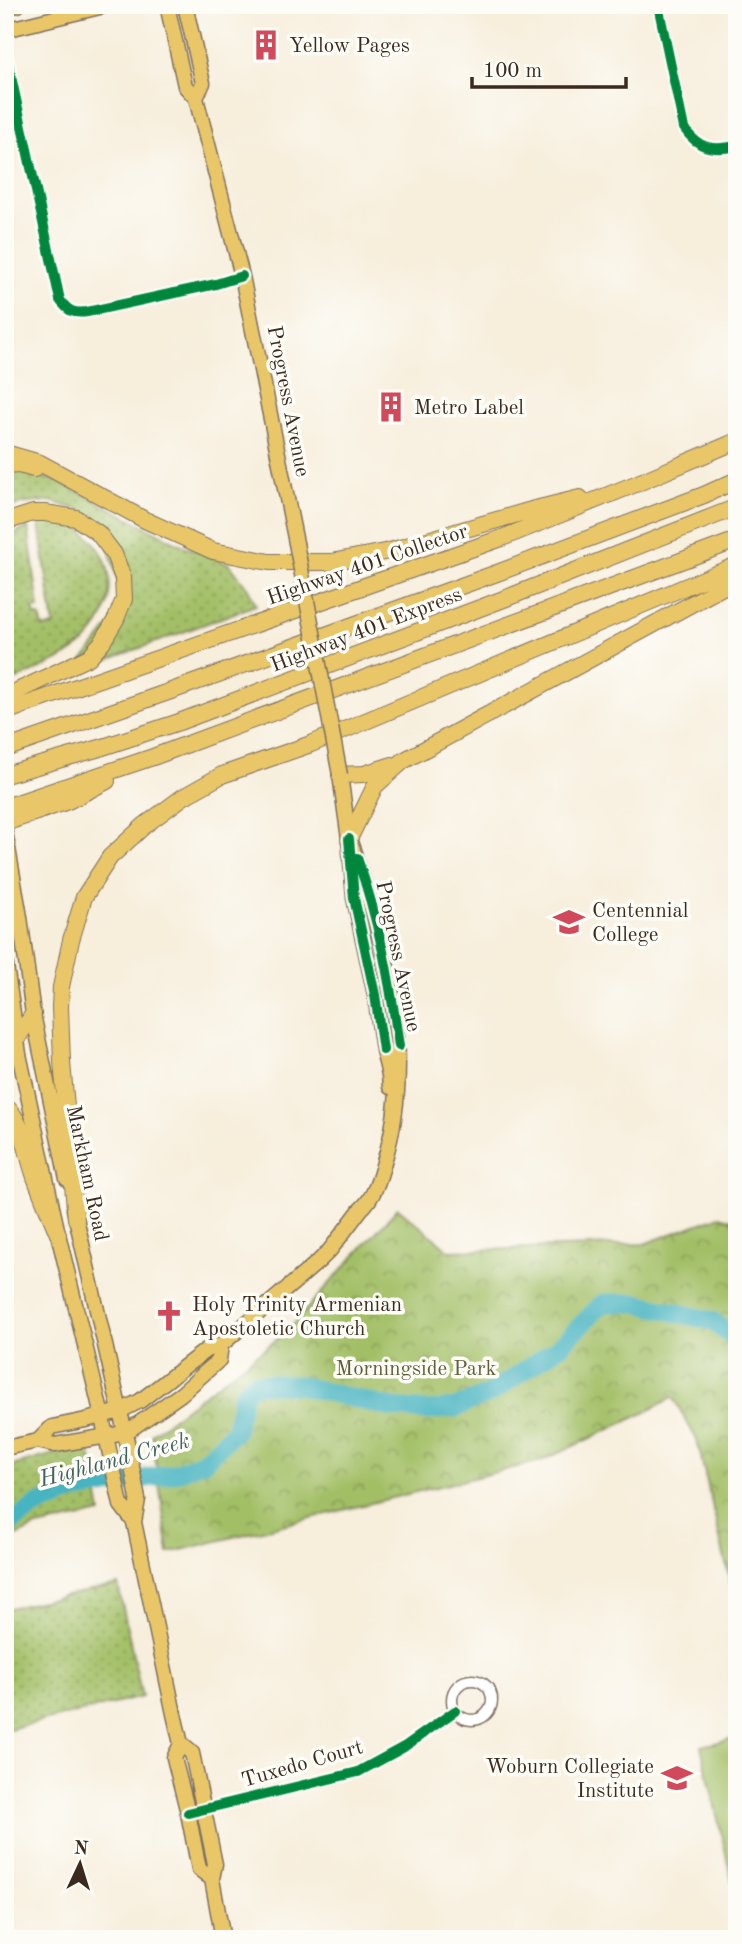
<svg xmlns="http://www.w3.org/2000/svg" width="742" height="1944" viewBox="0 0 742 1944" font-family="'Old Standard TT',serif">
  <defs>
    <pattern id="grass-dots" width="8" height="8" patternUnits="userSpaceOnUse" patternTransform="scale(1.75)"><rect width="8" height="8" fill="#a3bf66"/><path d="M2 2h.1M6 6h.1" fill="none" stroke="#869b53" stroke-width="1.8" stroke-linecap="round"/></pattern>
    <pattern id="park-crowns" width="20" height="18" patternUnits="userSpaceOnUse" patternTransform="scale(1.75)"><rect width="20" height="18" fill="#a3bf66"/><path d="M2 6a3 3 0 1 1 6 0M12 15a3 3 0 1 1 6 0" fill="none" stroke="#869b53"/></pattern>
  </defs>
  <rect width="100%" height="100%" fill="#fdfcf7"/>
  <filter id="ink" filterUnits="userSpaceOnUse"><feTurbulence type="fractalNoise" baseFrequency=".0143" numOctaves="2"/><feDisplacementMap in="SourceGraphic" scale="14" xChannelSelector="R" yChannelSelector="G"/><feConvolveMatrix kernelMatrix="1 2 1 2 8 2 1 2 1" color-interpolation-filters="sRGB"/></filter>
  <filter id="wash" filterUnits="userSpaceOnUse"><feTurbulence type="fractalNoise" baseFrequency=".00686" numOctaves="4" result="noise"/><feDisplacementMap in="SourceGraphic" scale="28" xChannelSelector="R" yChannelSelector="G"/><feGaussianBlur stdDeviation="1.57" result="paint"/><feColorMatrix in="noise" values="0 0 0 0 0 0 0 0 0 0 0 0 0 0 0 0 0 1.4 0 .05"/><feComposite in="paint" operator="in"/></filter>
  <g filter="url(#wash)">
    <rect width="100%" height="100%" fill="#f7eedc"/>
    <path fill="url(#grass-dots)" stroke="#6f7442" stroke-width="2" d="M 21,470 L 60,482 L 177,543 L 229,564 L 248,588 L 256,605 L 81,670 L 80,665 L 125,606 L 103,528 L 77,509 L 50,501 L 19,504 L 5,510 L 5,473 Z
      M 38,517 C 50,520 63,521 75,525 C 81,528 86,535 91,539 C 118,567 114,608 90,637 C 73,657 30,673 5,684 L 5,538 L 28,527 L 39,608 L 33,609 L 35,616 L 40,616 L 43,628 L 54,626 Z
      M 65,1451 L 90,1452 L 101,1513 L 33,1528 L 5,1542 L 5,1468 Z
      M 118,1585 L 142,1697 L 5,1730 L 5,1609 Z"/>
    <path fill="url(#park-crowns)" stroke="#6f7442" stroke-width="2" d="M 398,1208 L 450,1251 L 644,1244 L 720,1216 L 737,1221 L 737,1611 L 697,1440 L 673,1397 L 642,1414 L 541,1461 L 169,1553 L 152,1434 L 285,1333 Z"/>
    <path fill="#a3bf66" stroke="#6f7442" stroke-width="2" d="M 737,1738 L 737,1901 L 701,1746 Z"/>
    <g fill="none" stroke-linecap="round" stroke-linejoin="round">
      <path stroke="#46b4c1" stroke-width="19" d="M 5,1527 L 37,1505 L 74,1491 L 175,1473 L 204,1461 L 235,1431 L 243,1394 L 254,1383 L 298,1385 L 392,1408 L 427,1411 L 455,1408 L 491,1393 L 559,1347 L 603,1303 L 637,1303 L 712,1321 L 737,1340"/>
    </g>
  </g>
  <g filter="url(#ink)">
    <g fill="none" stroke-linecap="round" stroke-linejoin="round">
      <g stroke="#7d6f60" stroke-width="13">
        <path id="minor" d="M 658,5 L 684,128 C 698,149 713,151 737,146
          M 5,49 L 60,300 C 68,311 73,314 87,312 L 216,284 L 242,276
          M452 1700a20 20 0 1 1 40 0a20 20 0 1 1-40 0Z
          M 197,1811 L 358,1772 L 404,1747 L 455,1711"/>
      </g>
      <g stroke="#7d6f60" stroke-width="17">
        <path id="major" d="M 167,5 L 185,86 L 196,98 L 242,276 L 296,543
          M 185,5 L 203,83 L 196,98
          M 5,8 L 18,5
          M 5,30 L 108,5
          M 340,775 L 349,839 L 354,898 L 375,995 L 383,1050 L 389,1075 L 390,1087
          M 5,831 L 20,917 L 33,1014 L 67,1179
          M 5,959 L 19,1054 L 58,1234 L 98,1399 L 121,1505 L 134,1522
          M 74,1209 L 128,1446 L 138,1499 L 134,1522 L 174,1714 L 181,1744 L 192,1753 L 215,1864 L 212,1879 L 223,1939
          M 38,1441 L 52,1427 L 86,1420 L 120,1411 L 140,1401 L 206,1350 L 221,1345 L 319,1261 L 330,1250 L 361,1209 C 374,1198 380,1177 384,1162 C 417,1056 386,940 349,839
          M 5,1448 L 38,1441 L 55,1445 L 125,1433 L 181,1394 L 219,1360 L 221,1345
          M 181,1744 L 174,1758 L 188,1813 L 199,1869 L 212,1879"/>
      </g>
      <g stroke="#7d6f60" stroke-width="18">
        <path id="highway" d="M 5,453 L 40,463 L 145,520 L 213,551 L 269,562 L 331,562 L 390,551 L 535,509 L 580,498
          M 5,466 L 19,465 L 34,469
          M 5,522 L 33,513 L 45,513 L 76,518 L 98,533 L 114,554 L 123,578 L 124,599 L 116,619 L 103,641 L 89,657 L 5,697
          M 5,712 L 502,538 L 633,485 L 737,441
          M 5,749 L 174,690 L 497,573 L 704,495 L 737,480
          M 5,775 L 100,748 L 179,722 L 509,597 L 737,507
          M 340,775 L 364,774 L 392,765
          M 5,807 L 153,757 L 737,540
          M 5,823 L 68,801 L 107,781
          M 349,839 L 375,786 L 403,761 L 737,579
          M 5,1047 L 17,1039 L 33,1014
          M 5,1106 C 23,1119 27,1156 35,1177 C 42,1196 50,1215 58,1234
          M 76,1219 L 62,1062 L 60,1007 L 61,987 L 71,940 L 84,897 L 110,857 L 145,825 L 183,797 L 222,775 L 311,744 L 737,565"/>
      </g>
      <use href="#minor" stroke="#fff" stroke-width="10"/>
      <use href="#major" stroke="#e9c769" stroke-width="14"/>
      <use href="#highway" stroke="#e9c769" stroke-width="16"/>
      <g stroke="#7d6f60" stroke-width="17" stroke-linecap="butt">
        <path id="major-bridge" d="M 296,543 L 340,775"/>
      </g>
      <use href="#major-bridge" stroke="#e9c769" stroke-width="14"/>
      <g stroke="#fdfcf7" stroke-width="15">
        <path id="cycleway" d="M 658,5 L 684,128 C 698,149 713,151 737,146
          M 5,49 L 60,300 C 68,311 73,314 87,312 L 216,284 L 242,276
          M 349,839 L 354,898 L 375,995 L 383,1050
          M 357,858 C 379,919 390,982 399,1046
          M 188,1813 L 358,1772 L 404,1747 L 455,1711"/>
      </g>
      <use href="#cycleway" stroke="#00873e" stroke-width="10"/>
    </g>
  </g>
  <defs>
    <g id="building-bare" transform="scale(2.415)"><path d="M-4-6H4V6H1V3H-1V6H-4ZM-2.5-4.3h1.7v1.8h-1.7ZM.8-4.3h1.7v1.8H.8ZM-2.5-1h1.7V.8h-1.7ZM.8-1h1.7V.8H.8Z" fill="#d1495b" stroke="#fdfcf7" stroke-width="2.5" paint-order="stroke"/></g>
    <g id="university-bare" transform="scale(2.415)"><path d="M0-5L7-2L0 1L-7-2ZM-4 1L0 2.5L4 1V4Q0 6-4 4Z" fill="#d1495b" stroke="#fdfcf7" stroke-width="2.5" paint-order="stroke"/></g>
    <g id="church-bare" transform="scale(2.415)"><path d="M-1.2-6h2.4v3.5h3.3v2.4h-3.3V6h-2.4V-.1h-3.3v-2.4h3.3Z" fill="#d1495b" stroke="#fdfcf7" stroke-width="2.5" paint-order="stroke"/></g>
    <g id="school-bare" transform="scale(2.415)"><path d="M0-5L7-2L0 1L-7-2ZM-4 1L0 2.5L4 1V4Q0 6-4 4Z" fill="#d1495b" stroke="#fdfcf7" stroke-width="2.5" paint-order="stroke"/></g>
  </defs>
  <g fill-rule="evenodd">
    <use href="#building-bare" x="266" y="45"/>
    <use href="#building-bare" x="391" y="407"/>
    <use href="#university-bare" x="569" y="922"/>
    <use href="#church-bare" x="169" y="1316"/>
    <use href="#school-bare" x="677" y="1778"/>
  </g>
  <g text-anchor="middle" stroke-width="7" stroke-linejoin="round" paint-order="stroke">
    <g font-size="21" fill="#3b2a1e" stroke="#fdfcf7" text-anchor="start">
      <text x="289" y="52">Yellow Pages</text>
      <text x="414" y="414">Metro Label</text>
      <text x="592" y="917">Centennial<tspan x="592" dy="24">College</tspan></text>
      <text x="192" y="1311">Holy Trinity Armenian<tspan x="192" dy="24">Apostoletic Church</tspan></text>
      <text x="654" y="1773" text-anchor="end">Woburn Collegiate<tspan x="654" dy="24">Institute</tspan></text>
    </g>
    <g font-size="21" fill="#3b2a1e" stroke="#fdfcf7">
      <text transform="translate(289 401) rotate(79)" y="7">Progress Avenue</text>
      <text transform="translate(367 564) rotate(-19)" y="7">Highway 401 Collector</text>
      <text transform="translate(366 629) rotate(-21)" y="7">Highway 401 Express</text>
      <text transform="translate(399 956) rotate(78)" y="7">Progress Avenue</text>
      <text transform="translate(88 1173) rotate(78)" y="7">Markham Road</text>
      <text transform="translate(302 1763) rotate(-16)" y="7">Tuxedo Court</text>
    </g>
    <g font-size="21" fill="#5f5e37" stroke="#fdfcf7">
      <text x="416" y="1375">Morningside Park</text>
    </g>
    <g font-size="23" font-style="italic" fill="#3f615f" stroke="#fdfcf7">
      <text transform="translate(114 1459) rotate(-15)" y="8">Highland Creek</text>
    </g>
  </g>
  <rect width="742" height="1944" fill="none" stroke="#fdfcf7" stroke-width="28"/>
  <g transform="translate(80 1864) rotate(4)" stroke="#fdfcf7" stroke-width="5" paint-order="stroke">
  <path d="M0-5L12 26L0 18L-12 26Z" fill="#3b2a1e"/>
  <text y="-10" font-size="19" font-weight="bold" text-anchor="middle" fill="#3b2a1e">N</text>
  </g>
  <path d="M472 77v10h154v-10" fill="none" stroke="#3b2a1e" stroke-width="3.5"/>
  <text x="483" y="77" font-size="21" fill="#3b2a1e" stroke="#fdfcf7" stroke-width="5" paint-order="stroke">100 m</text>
</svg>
